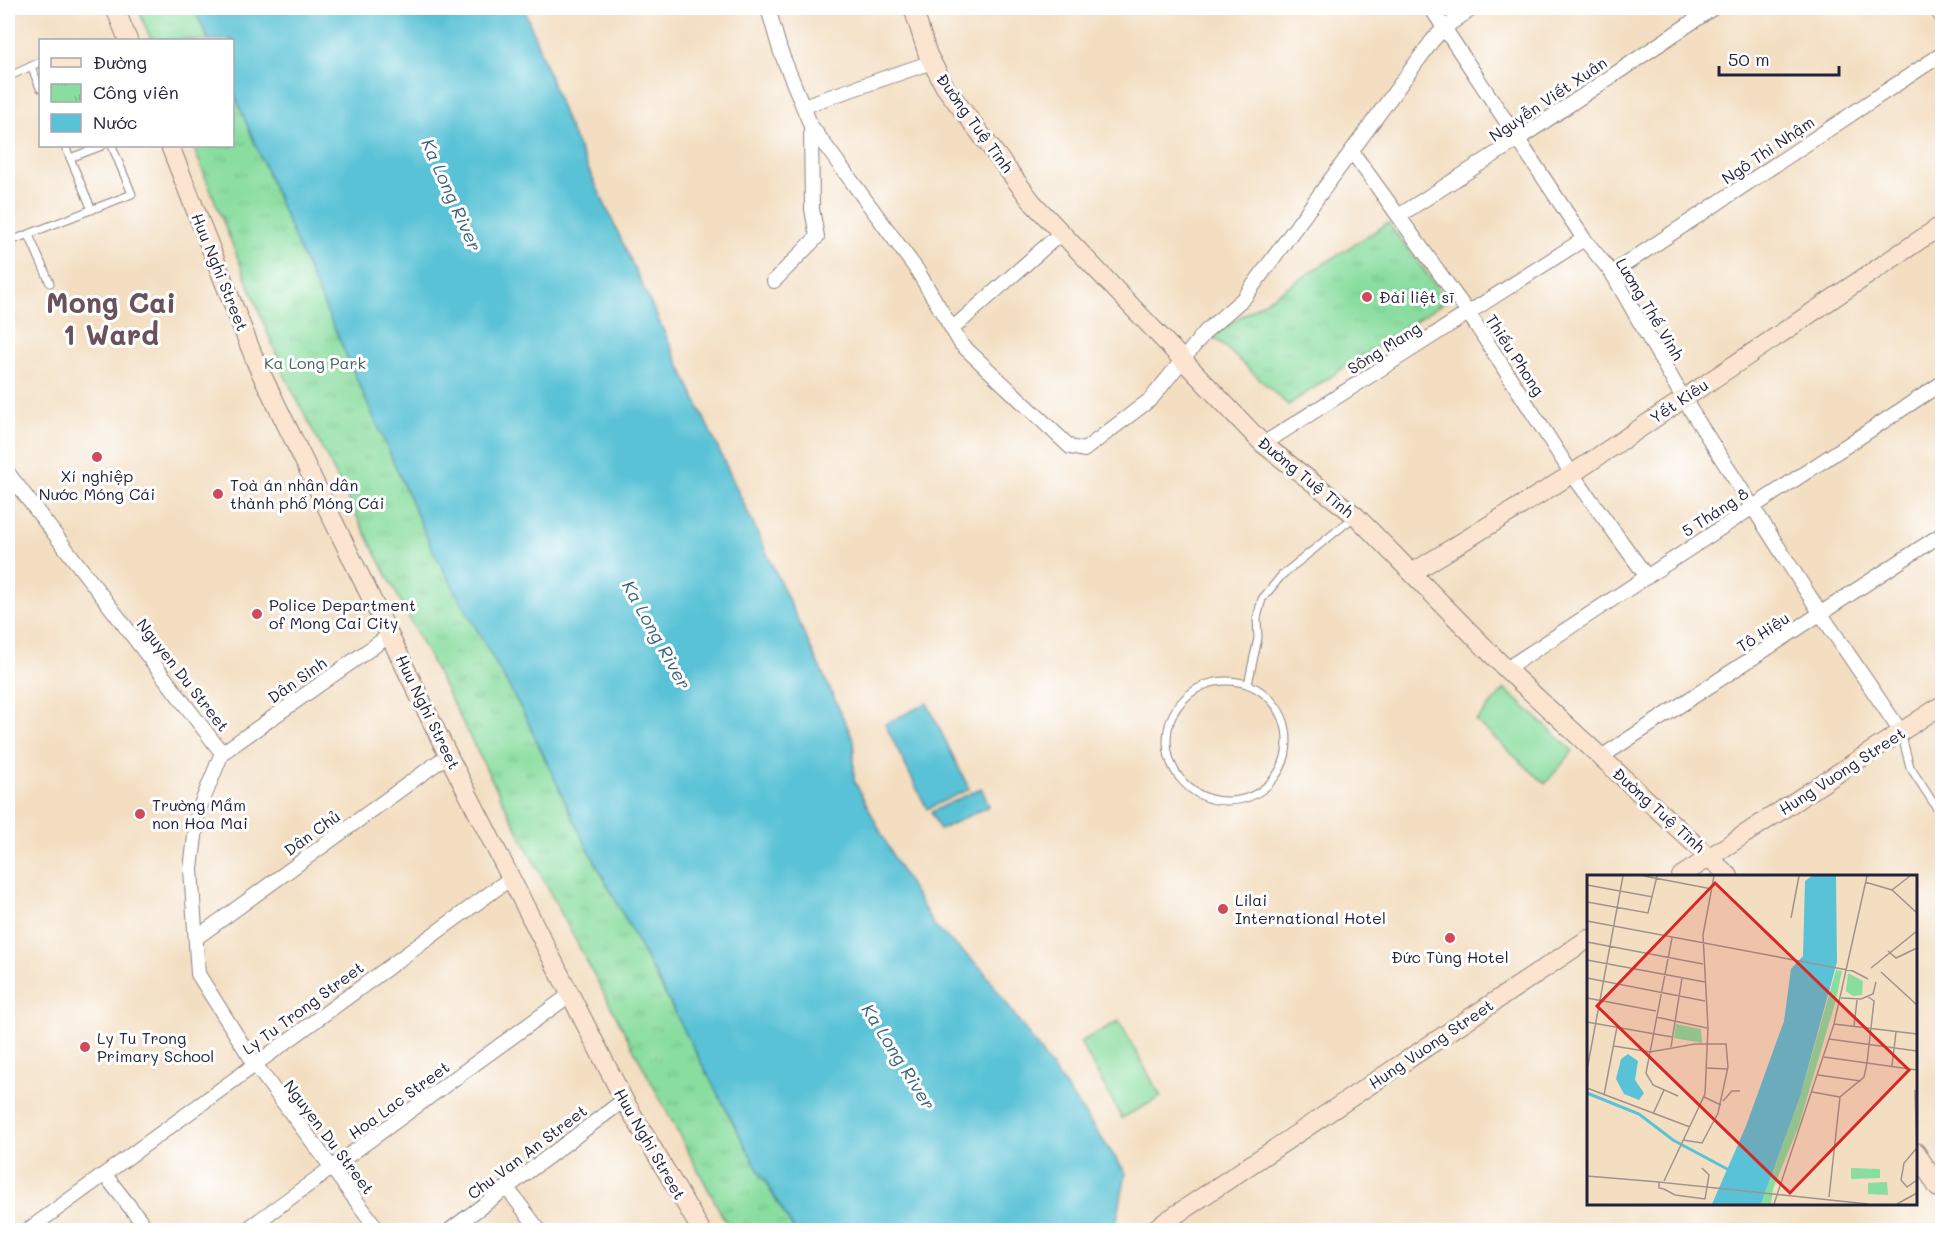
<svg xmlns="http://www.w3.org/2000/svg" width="1950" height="1238" viewBox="0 0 1950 1238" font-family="Mali,sans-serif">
  <defs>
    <pattern id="park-tufts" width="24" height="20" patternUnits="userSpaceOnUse" patternTransform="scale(1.5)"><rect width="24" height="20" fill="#89dd9f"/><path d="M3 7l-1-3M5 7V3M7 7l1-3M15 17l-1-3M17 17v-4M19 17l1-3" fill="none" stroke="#76bd8a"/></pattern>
  </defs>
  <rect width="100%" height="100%" fill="#fff"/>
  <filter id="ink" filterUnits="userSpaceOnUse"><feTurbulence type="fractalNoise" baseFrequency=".0167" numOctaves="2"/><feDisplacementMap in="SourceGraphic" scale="12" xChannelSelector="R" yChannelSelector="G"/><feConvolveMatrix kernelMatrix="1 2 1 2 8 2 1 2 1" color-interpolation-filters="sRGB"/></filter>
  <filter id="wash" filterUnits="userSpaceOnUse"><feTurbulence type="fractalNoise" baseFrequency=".008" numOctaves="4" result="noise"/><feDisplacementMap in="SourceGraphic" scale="24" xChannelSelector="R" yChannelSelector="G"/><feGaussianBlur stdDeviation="1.35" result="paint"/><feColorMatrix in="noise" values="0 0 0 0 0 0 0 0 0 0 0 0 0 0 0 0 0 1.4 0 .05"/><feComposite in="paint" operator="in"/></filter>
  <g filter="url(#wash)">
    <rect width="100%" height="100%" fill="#f3dec1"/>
    <path fill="#89dd9f" stroke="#56806d" stroke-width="1.5" d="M 1505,689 L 1573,751 L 1545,784 L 1476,721 Z
      M 1119,1021 L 1161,1097 L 1122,1118 L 1080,1042 Z"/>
    <path fill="url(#park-tufts)" stroke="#56806d" stroke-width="1.5" d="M 138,8 L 194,8 L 209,40 L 151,40 Z
      M 233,91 L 581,835 L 757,1168 L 794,1230 L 730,1230 L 537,868 L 285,376 L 193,146 L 232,146 Z
      M 1388,223 L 1447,300 L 1288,405 L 1212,335 Z"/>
    <path fill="#5ac2d6" stroke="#3e7288" stroke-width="1.5" d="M 194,8 L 524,8 L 567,123 L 854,741 L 854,780 L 896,862 L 935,927 L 982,969 L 1126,1173 L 1115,1230 L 794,1230 L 757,1168 L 581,835 L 524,714 L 433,551 L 296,242 L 233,91 L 232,40 L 209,40 Z
      M 927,703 L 969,789 L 927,809 L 885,724 Z
      M 981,788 L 989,806 L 940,830 L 931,812 Z"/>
  </g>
  <g filter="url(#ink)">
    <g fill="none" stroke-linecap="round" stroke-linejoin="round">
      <g stroke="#8a807e" stroke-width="9">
        <path id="lane" d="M 31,66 L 40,88
          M 8,77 L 40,62
          M 65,146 L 92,210
          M 70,158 L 102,146
          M 29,235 L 50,283
          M 8,242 L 132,194 L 112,146
          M1167 741a60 60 0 1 1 120 0a60 60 0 1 1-120 0Z
          M 1248,684 L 1258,638 L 1257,618 L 1262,599 L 1282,575 L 1354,517
          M 1901,733 L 1910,767 L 1942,816"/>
      </g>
      <g stroke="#8a807e" stroke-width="16">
        <path id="street" d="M 768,8 L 780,50 L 811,126 L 917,270 L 961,344 L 1070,447 L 1084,450 L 1151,399 L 1206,331 L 1244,298 L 1432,41 L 1444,28 L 1473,8
          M 1431,8 L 1584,239 L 1612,273 L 1683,398 L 1821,614 L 1901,732
          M 1936,8 L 1942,17
          M 803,106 L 932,62
          M 1353,153 L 1469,314 L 1572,474 L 1647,577
          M 1400,215 L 1517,140 L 1713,8
          M 1612,273 L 1942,54
          M 774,281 L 817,237 L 812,209 L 811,126
          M 952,329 L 1062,232
          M 1263,444 L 1584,239
          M 8,473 L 222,753 L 198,812 L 191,869 L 198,974 L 254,1063 L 378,1230
          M 1506,669 L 1942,383
          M 222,753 L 390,635
          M 1601,757 L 1942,534
          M 196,938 L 448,755
          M 105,1175 L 148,1230
          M 507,1188 L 539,1230
          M 28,1230 L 511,878
          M 246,1230 L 571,994
          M 450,1230 L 624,1100"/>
      </g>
      <g stroke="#8a807e" stroke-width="20">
        <path id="secondary" d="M 115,8 L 128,40
          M 913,8 L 928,55 L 945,87 L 1033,203 L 1263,444 L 1356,516 L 1506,669 L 1729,876
          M 170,146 L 257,365 L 448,755 L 624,1100 L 701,1230
          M 1412,573 L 1572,474 L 1942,225
          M 1681,876 L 1942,705
          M 1916,1152 L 1938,1188 L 1942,1185
          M 1153,1230 L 1588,939"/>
      </g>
      <use href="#lane" stroke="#fff" stroke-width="7"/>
      <use href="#street" stroke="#fff" stroke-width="14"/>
      <use href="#secondary" stroke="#fce5d0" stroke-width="18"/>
    </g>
  </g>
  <g fill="#d1495b" stroke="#fff" stroke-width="2">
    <circle cx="1367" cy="297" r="6"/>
    <circle cx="97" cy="457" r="6"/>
    <circle cx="218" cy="494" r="6"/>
    <circle cx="257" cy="614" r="6"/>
    <circle cx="140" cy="814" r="6"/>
    <circle cx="1223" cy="909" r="6"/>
    <circle cx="1450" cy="938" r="6"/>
    <circle cx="85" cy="1047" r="6"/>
  </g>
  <g text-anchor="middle" stroke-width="6" stroke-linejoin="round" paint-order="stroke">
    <g font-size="16" fill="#22223b" stroke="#fff">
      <text transform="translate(1548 99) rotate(-34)" y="6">Nguyễn Viết Xuân</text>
      <text transform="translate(975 123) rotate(54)" y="6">Đường Tuệ Tĩnh</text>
      <text transform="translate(1768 150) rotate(-34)" y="6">Ngô Thì Nhậm</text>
      <text transform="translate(220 272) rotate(68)" y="6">Huu Nghi Street</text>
      <text transform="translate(1650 309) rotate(59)" y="6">Lương Thế Vinh</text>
      <text transform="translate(1384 348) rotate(-32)" y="6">Sông Mang</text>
      <text transform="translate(1515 355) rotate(57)" y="6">Thiếu Phong</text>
      <text transform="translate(1679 401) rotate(-34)" y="6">Yết Kiêu</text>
      <text transform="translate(1306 477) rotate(39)" y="6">Đường Tuệ Tĩnh</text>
      <text transform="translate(1715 512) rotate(-33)" y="6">5 Tháng 8</text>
      <text transform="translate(1763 632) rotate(-33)" y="6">Tô Hiệu</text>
      <text transform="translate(183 675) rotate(52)" y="6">Nguyen Du Street</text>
      <text transform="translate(297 680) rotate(-35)" y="6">Dân Sinh</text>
      <text transform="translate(428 712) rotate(64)" y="6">Huu Nghi Street</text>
      <text transform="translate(1842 771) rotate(-33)" y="6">Hung Vuong Street</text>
      <text transform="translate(1659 810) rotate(42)" y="6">Đường Tuệ Tĩnh</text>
      <text transform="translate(312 833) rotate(-36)" y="6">Dân Chủ</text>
      <text transform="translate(303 1008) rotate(-36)" y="6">Ly Tu Trong Street</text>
      <text transform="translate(1431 1044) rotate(-34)" y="6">Hung Vuong Street</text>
      <text transform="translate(399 1100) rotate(-36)" y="6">Hoa Lac Street</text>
      <text transform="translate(329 1137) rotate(53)" y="6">Nguyen Du Street</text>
      <text transform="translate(650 1144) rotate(60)" y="6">Huu Nghi Street</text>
      <text transform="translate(527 1152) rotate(-37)" y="6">Chu Van An Street</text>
    </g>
    <g font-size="16" fill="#22223b" stroke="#fff" text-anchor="start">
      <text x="1379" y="303">Đài liệt sĩ</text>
      <text x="97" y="482" text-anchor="middle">Xí nghiệp<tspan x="97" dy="18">Nước Móng Cái</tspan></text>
      <text x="230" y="491">Toà án nhân dân<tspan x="230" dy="18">thành phố Móng Cái</tspan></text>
      <text x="269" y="611">Police Department<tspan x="269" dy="18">of Mong Cai City</tspan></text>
      <text x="152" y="811">Trường Mầm<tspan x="152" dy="18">non Hoa Mai</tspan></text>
      <text x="1235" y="906">Lilai<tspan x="1235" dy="18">International Hotel</tspan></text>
      <text x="1450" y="963" text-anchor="middle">Đức Tùng Hotel</text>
      <text x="97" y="1044">Ly Tu Trong<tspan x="97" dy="18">Primary School</tspan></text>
    </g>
    <g font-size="16" fill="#46635e" stroke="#fff">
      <text x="315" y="369">Ka Long Park</text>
    </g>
    <g font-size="18" font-style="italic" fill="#386279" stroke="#fff">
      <text transform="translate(451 195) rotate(66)" y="6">Ka Long River</text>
      <text transform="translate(656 635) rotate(61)" y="6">Ka Long River</text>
      <text transform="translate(898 1057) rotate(58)" y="6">Ka Long River</text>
    </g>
    <g font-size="28" font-weight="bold" fill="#6a525d" stroke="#fff">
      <text x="111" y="313">Mong Cai<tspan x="111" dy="32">1 Ward</tspan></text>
    </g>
  </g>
  <g transform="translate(1587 875)">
    <rect width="330" height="330" fill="#f3dec1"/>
    <path d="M 264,293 L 293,294 L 293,303 L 264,304 ZM 300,307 L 301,320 L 281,319 L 281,308 Z" fill="#89dd9f"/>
    <path d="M 249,95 L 255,96 L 249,125 L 211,253 L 186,314 L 184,329 L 174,329 L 213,222 ZM 261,98 L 276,106 L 275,120 L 266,121 L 259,116 ZM 89,149 L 114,154 L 115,168 L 87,163 Z" fill="#89dd9f"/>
    <path d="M 225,1 L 249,1 L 250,87 L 213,222 L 174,329 L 125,329 L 159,251 L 197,146 L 204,94 L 216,81 L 218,6 ZM 41,179 L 51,186 L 48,205 L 57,218 L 52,225 L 37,219 L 29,204 L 34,184 Z" fill="#5ac2d6"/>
    <path fill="none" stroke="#5ac2d6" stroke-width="3" d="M 0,218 L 52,239 L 86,265 L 142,295"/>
    <path fill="none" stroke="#9f938b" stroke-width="1.5" d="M 57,1 L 125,14M 278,7 L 305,15 L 330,38M 0,10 L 66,22M 305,15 L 323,1M 0,27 L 61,38 L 70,1M 204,43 L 212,1M 0,46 L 266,96 L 281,104M 85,63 L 59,198 L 66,210 L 91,221M 0,67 L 116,89M 301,76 L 309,83 L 330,73M 0,85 L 118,107M 284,93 L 330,56M 294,97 L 330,130M 0,103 L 118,126M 0,123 L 69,136M 254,123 L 274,124 L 286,119 L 289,107M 69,142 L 120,153M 0,147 L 85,162M 247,149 L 330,159M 267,151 L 270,125M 242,164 L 330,176M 27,171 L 63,177 L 108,169 L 139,169 L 141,192 L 131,238 L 115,268 L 96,265M 84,172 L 95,103M 237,182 L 330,195M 305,191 L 309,157M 120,193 L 140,194M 0,195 L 36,1M 231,200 L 274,206M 0,213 L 103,252M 328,215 L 330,283M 225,217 L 253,222M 17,220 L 30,152M 117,222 L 134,230M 136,226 L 145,216 L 153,216M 66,239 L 77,215M 329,274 L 317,288 L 314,305 L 320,312 L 330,305M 0,301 L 72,307M 77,306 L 118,219 L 121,153 L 116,60 L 127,1M 77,314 L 88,320 L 118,324 L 122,300 L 115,293M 77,314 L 72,313 L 72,307 L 281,329M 242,322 L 253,222 L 277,202 L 280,188 L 287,126 L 280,121M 187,329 L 247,149 L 280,1M 310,329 L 330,318"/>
    <path fill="#d62828" fill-opacity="0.15" stroke="#d62828" stroke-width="3" d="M 128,8 L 322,195 L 203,318 L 10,131 Z"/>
    <rect width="330" height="330" fill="none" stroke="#22223b" stroke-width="3"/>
  </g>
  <rect width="1950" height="1238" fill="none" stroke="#fff" stroke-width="30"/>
  <rect x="39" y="39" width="195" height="108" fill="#ffffff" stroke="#a7a7b1" stroke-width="1.5"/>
  <rect x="51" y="58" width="30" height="9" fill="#fce5d0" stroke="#a7a7b1" stroke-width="1.5"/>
  <text x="93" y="69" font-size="18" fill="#22223b">Đường</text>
  <rect x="51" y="84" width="30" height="18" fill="url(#park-tufts)" stroke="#a7a7b1" stroke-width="1.5"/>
  <text x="93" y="99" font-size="18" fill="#22223b">Công viên</text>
  <rect x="51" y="114" width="30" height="18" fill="#5ac2d6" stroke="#a7a7b1" stroke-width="1.5"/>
  <text x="93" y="129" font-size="18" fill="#22223b">Nước</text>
  <path d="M1719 66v9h120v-9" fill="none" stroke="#22223b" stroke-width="3"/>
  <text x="1728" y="66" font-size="18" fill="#22223b" stroke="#ffffff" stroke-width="4.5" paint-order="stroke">50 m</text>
</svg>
